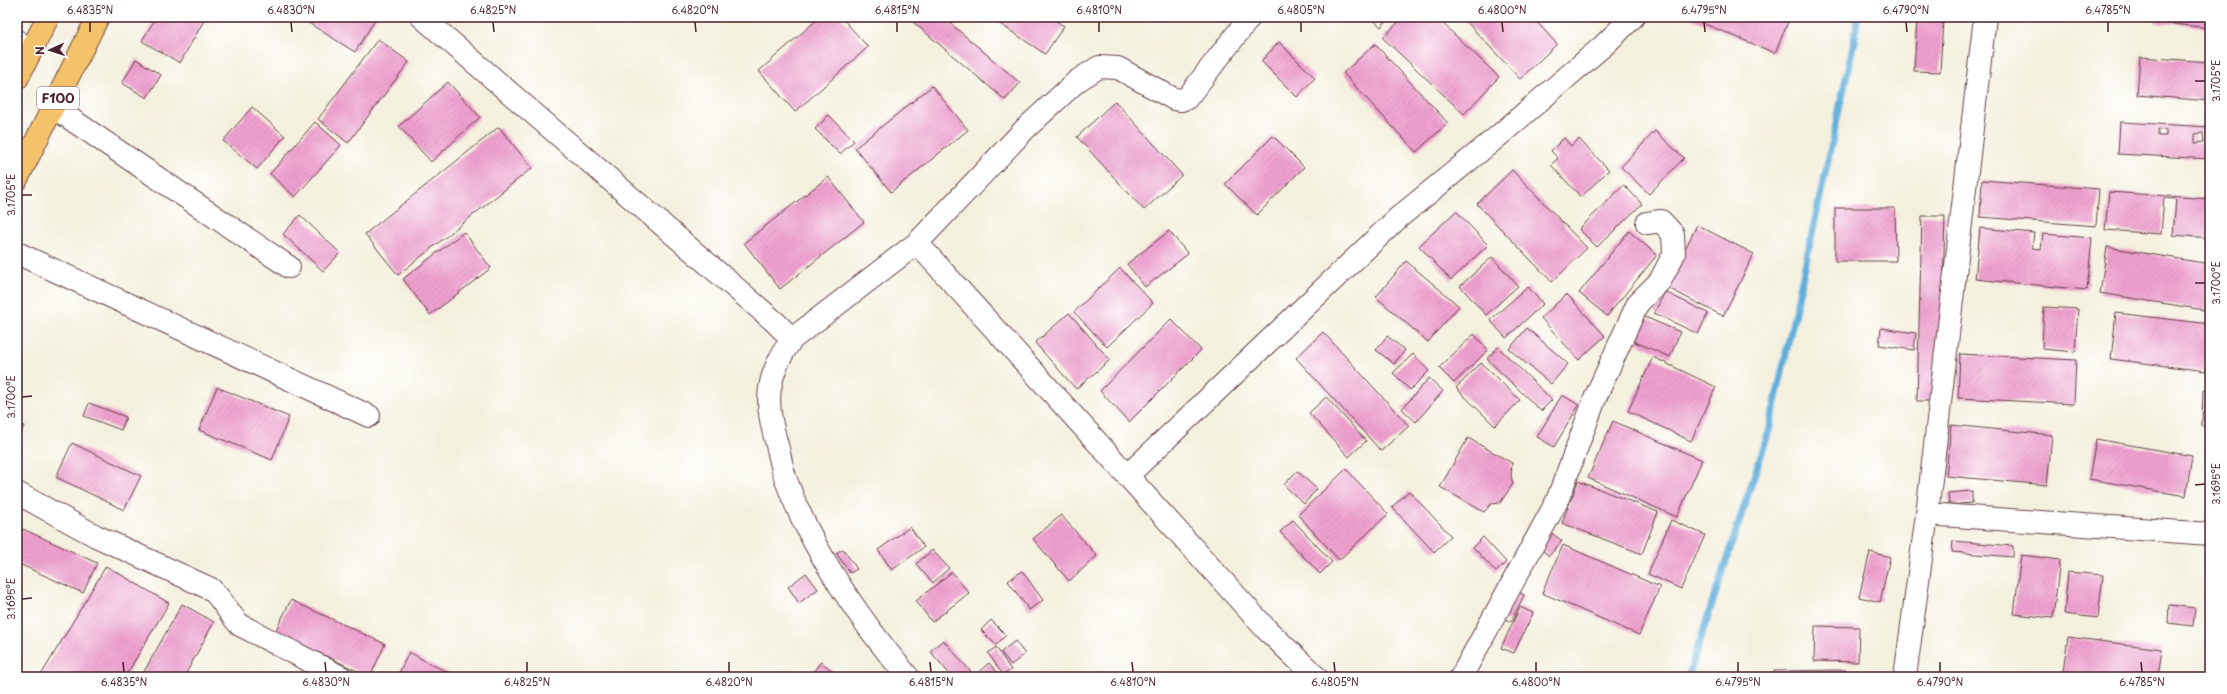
<svg xmlns="http://www.w3.org/2000/svg" width="2227" height="694" viewBox="0 0 2227 694" font-family="'Playpen Sans',sans-serif">
  <defs>
    <pattern id="building-hatch" width="6" height="6" patternUnits="userSpaceOnUse"><rect width="6" height="6" fill="#efa0cf"/><path d="M-1 1l2-2M0 6l6-6M5 7l2-2" fill="none" stroke="#ce89b2"/></pattern>
  </defs>
  <rect width="100%" height="100%" fill="#fff"/>
  <filter id="ink" filterUnits="userSpaceOnUse"><feTurbulence type="fractalNoise" baseFrequency=".025" numOctaves="2"/><feDisplacementMap in="SourceGraphic" scale="8" xChannelSelector="R" yChannelSelector="G"/><feConvolveMatrix kernelMatrix="1 2 1 2 8 2 1 2 1" color-interpolation-filters="sRGB"/></filter>
  <filter id="wash" filterUnits="userSpaceOnUse"><feTurbulence type="fractalNoise" baseFrequency=".012" numOctaves="4" result="noise"/><feDisplacementMap in="SourceGraphic" scale="16" xChannelSelector="R" yChannelSelector="G"/><feGaussianBlur stdDeviation="0.9" result="paint"/><feColorMatrix in="noise" values="0 0 0 0 0 0 0 0 0 0 0 0 0 0 0 0 0 1.4 0 .05"/><feComposite in="paint" operator="in"/></filter>
  <g filter="url(#wash)">
    <rect width="100%" height="100%" fill="#f4f0de"/>
    <g fill="none" stroke-linecap="round" stroke-linejoin="round">
      <path stroke="#61afdb" stroke-width="7" d="M 1688,677 L 1769,431 L 1856,32 L 1857,17"/>
    </g>
    <g id="blocks">
      <path fill="url(#building-hatch)" fill-rule="evenodd" d="M 156,17 L 206,17 L 180,63 L 142,41 Z
        M 299,17 L 377,17 L 355,52 Z
        M 820,17 L 841,17 L 868,47 L 795,112 L 759,71 Z
        M 917,17 L 943,17 L 1020,83 L 1005,100 L 913,22 Z
        M 990,17 L 1050,17 L 1064,26 L 1045,54 Z
        M 1370,17 L 1390,17 L 1381,27 Z
        M 1403,17 L 1436,17 L 1499,77 L 1464,114 L 1383,38 Z
        M 1462,17 L 1532,17 L 1557,44 L 1520,79 Z
        M 1688,17 L 1790,17 L 1775,53 Z
        M 2155,17 L 2210,17 L 2210,28 L 2155,22 Z
        M 1917,18 L 1943,20 L 1940,72 L 1914,71 Z
        M 378,39 L 409,62 L 348,143 L 318,119 Z
        M 1279,42 L 1315,78 L 1297,97 L 1261,61 Z
        M 1375,44 L 1448,123 L 1416,152 L 1343,73 Z
        M 2140,57 L 2210,62 L 2210,101 L 2137,95 Z
        M 136,59 L 161,75 L 147,98 L 122,83 Z
        M 448,82 L 480,117 L 431,162 L 399,126 Z
        M 932,86 L 968,130 L 891,192 L 855,148 Z
        M 1115,101 L 1182,175 L 1144,210 L 1077,137 Z
        M 252,107 L 285,136 L 257,169 L 223,141 Z
        M 829,115 L 854,141 L 840,154 L 815,129 Z
        M 315,122 L 341,145 L 295,197 L 270,174 Z
        M 2120,122 L 2210,127 L 2210,159 L 2118,154 ZM 2158,129 L 2166,130 L 2166,136 L 2158,136 ZM 2203,133 L 2204,142 L 2195,143 L 2195,134 Z
        M 499,127 L 532,168 L 398,275 L 365,234 Z
        M 1655,131 L 1684,158 L 1649,194 L 1621,167 Z
        M 1273,136 L 1304,167 L 1257,215 L 1225,184 Z
        M 1564,138 L 1571,146 L 1579,139 L 1609,170 L 1581,197 L 1551,165 L 1558,158 L 1551,151 Z
        M 1512,170 L 1587,248 L 1552,282 L 1477,204 Z
        M 828,177 L 864,222 L 780,289 L 744,243 Z
        M 1982,180 L 2099,189 L 2096,226 L 1980,217 Z
        M 1624,185 L 1642,204 L 1597,247 L 1579,229 Z
        M 2109,192 L 2210,199 L 2210,238 L 2173,235 L 2176,199 L 2164,198 L 2161,234 L 2105,230 Z
        M 1835,208 L 1895,208 L 1896,261 L 1835,261 Z
        M 1456,211 L 1488,245 L 1451,280 L 1419,246 Z
        M 300,215 L 340,253 L 323,271 L 283,234 Z
        M 1922,216 L 1945,216 L 1940,401 L 1917,401 Z
        M 1697,225 L 1754,254 L 1723,316 L 1666,287 Z
        M 1980,228 L 2034,233 L 2032,248 L 2041,249 L 2043,234 L 2092,238 L 2087,290 L 1975,279 Z
        M 1169,231 L 1188,254 L 1145,287 L 1127,264 Z
        M 1629,231 L 1657,255 L 1607,316 L 1579,293 Z
        M 464,232 L 491,268 L 430,315 L 403,279 Z
        M 2107,247 L 2210,264 L 2210,311 L 2100,293 Z
        M 1492,257 L 1518,286 L 1486,315 L 1460,286 Z
        M 1406,261 L 1459,306 L 1428,342 L 1376,297 Z
        M 1120,268 L 1153,303 L 1107,347 L 1074,312 Z
        M 1528,287 L 1543,304 L 1506,338 L 1490,320 Z
        M 1665,292 L 1708,313 L 1698,334 L 1654,313 Z
        M 1567,294 L 1605,336 L 1579,360 L 1541,318 Z
        M 2044,307 L 2078,309 L 2075,352 L 2042,349 Z
        M 1069,313 L 1110,360 L 1076,389 L 1035,343 Z
        M 2116,313 L 2210,324 L 2206,371 L 2111,359 Z
        M 1638,314 L 1680,332 L 1670,357 L 1628,339 Z
        M 1171,319 L 1201,350 L 1129,422 L 1100,391 Z
        M 1527,328 L 1568,364 L 1551,384 L 1509,349 Z
        M 1881,328 L 1916,333 L 1914,350 L 1879,345 Z
        M 1323,332 L 1409,426 L 1381,451 L 1296,358 Z
        M 1474,334 L 1488,350 L 1454,383 L 1439,368 Z
        M 1387,336 L 1405,350 L 1394,364 L 1376,350 Z
        M 1498,347 L 1552,400 L 1541,411 L 1487,359 Z
        M 1413,354 L 1429,371 L 1410,390 L 1393,373 Z
        M 1960,354 L 2076,360 L 2074,404 L 1958,398 Z
        M 1653,357 L 1716,387 L 1691,441 L 1628,411 Z
        M 1481,363 L 1520,400 L 1495,426 L 1456,388 Z
        M 1429,378 L 1443,391 L 1416,422 L 1402,409 Z
        M 217,387 L 289,417 L 272,460 L 199,430 Z
        M 2203,390 L 2210,391 L 2210,426 L 2202,426 Z
        M 1562,395 L 1579,405 L 1554,447 L 1537,437 Z
        M 1326,397 L 1366,441 L 1349,457 L 1309,413 Z
        M 89,403 L 126,417 L 121,430 L 84,416 Z
        M 1613,421 L 1702,460 L 1677,517 L 1588,478 Z
        M 17,423 L 24,426 L 17,442 Z
        M 1951,425 L 2052,435 L 2047,485 L 1946,476 Z
        M 1468,438 L 1512,463 L 1511,476 L 1513,484 L 1500,503 L 1491,504 L 1484,512 L 1440,487 Z
        M 2096,439 L 2192,456 L 2186,496 L 2089,479 Z
        M 72,443 L 141,476 L 124,510 L 56,477 Z
        M 1346,469 L 1388,514 L 1339,560 L 1298,515 Z
        M 1297,471 L 1317,489 L 1304,504 L 1284,485 Z
        M 1578,481 L 1658,512 L 1642,554 L 1562,523 Z
        M 1409,491 L 1451,536 L 1434,552 L 1392,507 Z
        M 1972,491 L 1972,503 L 1949,505 L 1948,493 Z
        M 1061,515 L 1097,556 L 1069,581 L 1033,539 Z
        M 1293,520 L 1332,562 L 1320,574 L 1280,532 Z
        M 1671,520 L 1705,535 L 1681,589 L 1648,574 Z
        M 910,527 L 924,547 L 892,570 L 878,550 Z
        M 23,529 L 97,563 L 83,593 L 17,563 L 17,543 Z
        M 1549,531 L 1562,541 L 1549,556 L 1537,546 Z
        M 1483,537 L 1506,562 L 1496,572 L 1473,547 Z
        M 1953,541 L 2013,546 L 2013,557 L 1952,552 Z
        M 1563,545 L 1660,587 L 1639,635 L 1542,593 Z
        M 843,549 L 857,569 L 850,573 L 836,553 Z
        M 932,550 L 949,568 L 933,583 L 916,564 Z
        M 1870,552 L 1890,557 L 1880,602 L 1859,597 Z
        M 2021,555 L 2060,560 L 2053,618 L 2014,614 Z
        M 106,566 L 169,603 L 125,677 L 40,677 Z
        M 1022,571 L 1043,600 L 1029,610 L 1008,581 Z
        M 952,572 L 969,593 L 932,622 L 916,601 Z
        M 2068,572 L 2103,575 L 2098,618 L 2064,614 Z
        M 806,573 L 818,589 L 799,603 L 788,587 Z
        M 1514,590 L 1524,595 L 1511,622 L 1501,617 Z
        M 291,600 L 385,644 L 370,677 L 275,632 Z
        M 182,604 L 214,622 L 184,677 L 141,677 Z
        M 2169,605 L 2195,608 L 2193,626 L 2168,623 Z
        M 1520,607 L 1533,613 L 1514,653 L 1501,648 Z
        M 991,620 L 1006,635 L 996,645 L 981,630 Z
        M 1815,626 L 1859,627 L 1858,662 L 1814,661 Z
        M 2068,637 L 2162,649 L 2158,677 L 2062,677 Z
        M 943,640 L 971,672 L 965,677 L 952,677 L 930,651 Z
        M 1015,641 L 1025,654 L 1011,665 L 1001,652 Z
        M 996,647 L 1011,670 L 1003,675 L 988,653 Z
        M 409,652 L 425,661 L 457,677 L 397,677 Z
        M 821,662 L 840,677 L 809,677 Z
        M 989,663 L 999,674 L 996,677 L 973,677 Z
        M 1846,670 L 1846,677 L 1774,677 L 1774,671 Z
        M 1223,673 L 1227,677 L 1219,677 Z"/>
    </g>
  </g>
  <g filter="url(#ink)">
    <use href="#blocks" fill-opacity="0" stroke="#643e46" stroke-width="1"/>
    <g fill="none" stroke-linecap="round" stroke-linejoin="round">
      <g stroke="#643e46" stroke-width="24">
        <path id="minor" d="M 422,17 L 775,322 L 792,339
          M 17,41 L 31,51
          M 53,107 L 289,267
          M 917,243 L 1266,629 L 1316,677
          M 17,253 L 369,416
          M 1128,475 L 1398,218 L 1496,138 L 1603,46 L 1633,17
          M 17,493 L 96,536 L 211,589 C 223,600 229,614 240,625 L 341,677
          M 1927,514 L 2210,534
          M 908,677 C 861,622 811,549 786,480 C 782,469 780,456 777,445 C 772,426 767,408 770,388 C 773,370 781,354 792,339 L 917,243 L 1026,128 L 1077,81 L 1099,67 L 1118,68 L 1174,99 L 1181,100 L 1187,98 L 1250,17
          M 1461,677 L 1557,501 L 1596,396 L 1638,303 L 1660,281 L 1674,254 L 1673,234 L 1661,221 L 1647,223
          M 1905,677 L 1927,514 L 1985,17"/>
      </g>
      <g stroke="#643e46" stroke-width="24">
        <path id="highway" d="M 17,79 L 48,17
          M 17,179 L 98,17"/>
      </g>
      <use href="#minor" stroke="#fff" stroke-width="22"/>
      <use href="#highway" stroke="#f4c26a" stroke-width="22"/>
    </g>
  </g>
  <path fill="none" stroke="#4a1f2b" stroke-width="1.5" d="M 90,22 L 90,32M 291,22 L 292,32M 493,22 L 494,32M 695,22 L 696,32M 897,22 L 897,32M 1099,22 L 1099,32M 1301,22 L 1301,32M 1502,22 L 1503,32M 1704,22 L 1705,32M 1906,22 L 1907,32M 2108,22 L 2108,32M 2195,81 L 2205,81M 22,195 L 32,195M 2195,283 L 2205,283M 22,397 L 32,396M 2195,485 L 2205,484M 22,599 L 32,598M 123,662 L 124,672M 325,662 L 326,672M 527,662 L 527,672M 729,662 L 729,672M 930,662 L 931,672M 1132,662 L 1133,672M 1334,662 L 1335,672M 1536,662 L 1536,672M 1738,662 L 1738,672M 1940,662 L 1940,672M 2141,662 L 2142,672"/>
  <g text-anchor="middle" stroke-width="4" stroke-linejoin="round" paint-order="stroke">
    <rect fill="#fff" stroke="#80626b" stroke-width="1" x="37" y="87" width="42" height="22" rx="3"/>
    <g font-size="13" font-weight="bold" fill="#4a1f2b">
      <text x="58" y="103">F100</text>
    </g>
  </g>
  <rect width="2227" height="694" fill="none" stroke="#fff" stroke-width="44"/>
  <g transform="translate(50 50) rotate(267)" stroke="#ffffff" stroke-width="3" paint-order="stroke">
  <path d="M0-3L7 15L0 10L-7 15Z" fill="#4a1f2b"/>
  <text y="-6" font-size="11" font-weight="bold" text-anchor="middle" fill="#4a1f2b">N</text>
  </g>
  <rect x="22" y="22" width="2183" height="650" fill="none" stroke="#4a1f2b" stroke-width="1.5"/>
  <g font-size="10" text-anchor="middle" fill="#4a1f2b">
    <text x="90" y="14">6.4835°N</text>
    <text x="291" y="14">6.4830°N</text>
    <text x="493" y="14">6.4825°N</text>
    <text x="695" y="14">6.4820°N</text>
    <text x="897" y="14">6.4815°N</text>
    <text x="1099" y="14">6.4810°N</text>
    <text x="1301" y="14">6.4805°N</text>
    <text x="1502" y="14">6.4800°N</text>
    <text x="1704" y="14">6.4795°N</text>
    <text x="1906" y="14">6.4790°N</text>
    <text x="2108" y="14">6.4785°N</text>
    <text transform="translate(2216 81) rotate(-90)" y="4">3.1705°E</text>
    <text transform="translate(11 195) rotate(-90)" y="4">3.1705°E</text>
    <text transform="translate(2216 283) rotate(-90)" y="4">3.1700°E</text>
    <text transform="translate(11 397) rotate(-90)" y="4">3.1700°E</text>
    <text transform="translate(2216 484) rotate(-90)" y="4">3.1695°E</text>
    <text transform="translate(11 599) rotate(-90)" y="4">3.1695°E</text>
    <text x="124" y="686">6.4835°N</text>
    <text x="326" y="686">6.4830°N</text>
    <text x="527" y="686">6.4825°N</text>
    <text x="729" y="686">6.4820°N</text>
    <text x="931" y="686">6.4815°N</text>
    <text x="1133" y="686">6.4810°N</text>
    <text x="1335" y="686">6.4805°N</text>
    <text x="1536" y="686">6.4800°N</text>
    <text x="1738" y="686">6.4795°N</text>
    <text x="1940" y="686">6.4790°N</text>
    <text x="2142" y="686">6.4785°N</text>
  </g>
</svg>
